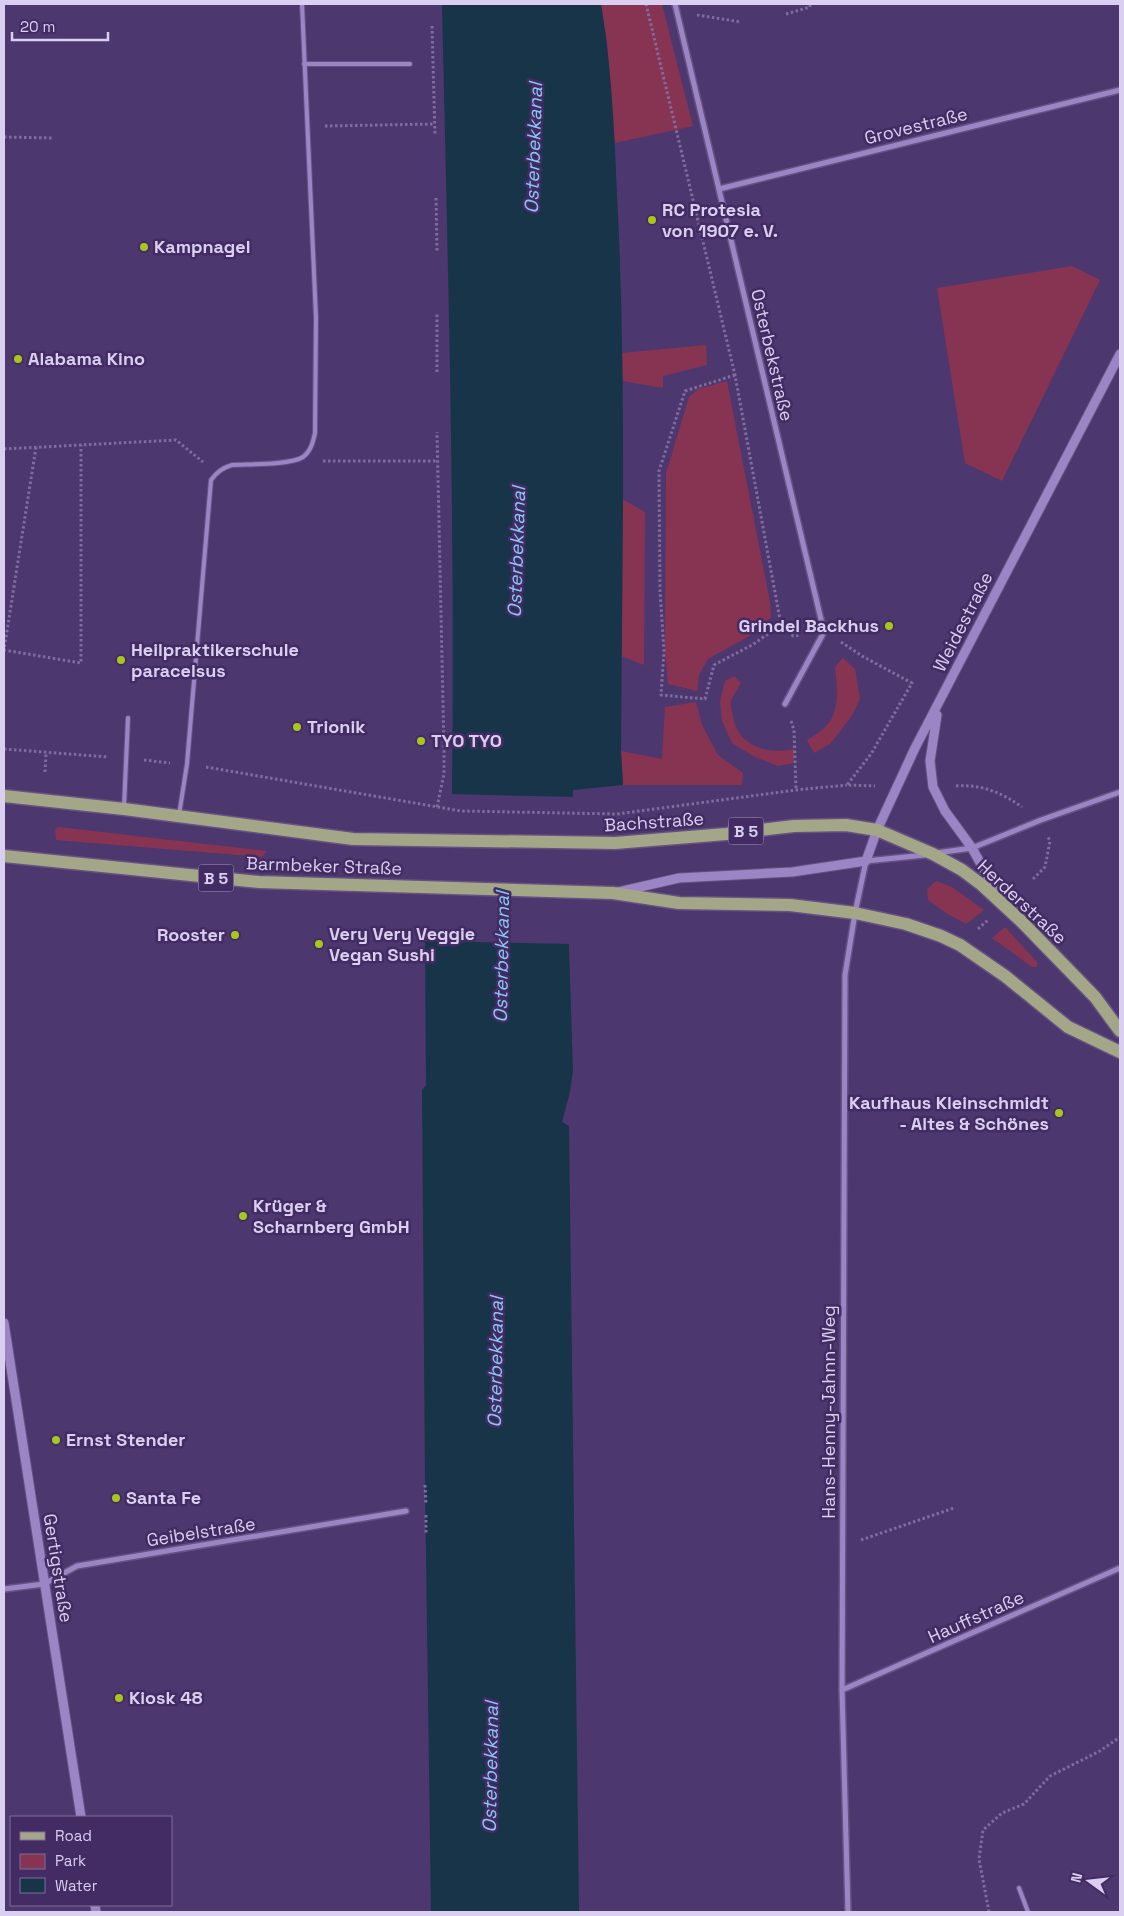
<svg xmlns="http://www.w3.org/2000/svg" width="1124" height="1916" viewBox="0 0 1124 1916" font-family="'Space Grotesk',sans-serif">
  <rect width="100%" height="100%" fill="#4d376f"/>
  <path fill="#873452" d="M 601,4 L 662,4 L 693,126 L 615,143 L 607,41 Z
    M 1072,266 L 1100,280 L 1002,481 L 965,463 L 937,288 Z
    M 706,345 L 707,365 L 663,376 L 663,388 L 623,381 L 622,353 Z
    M 727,381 L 770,602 L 771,617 L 762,629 L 708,659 L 699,675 L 697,691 L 668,684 L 665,650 L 666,473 L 689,397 L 698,389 Z
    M 622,499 L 645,512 L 644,665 L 621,656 Z
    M 843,658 L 855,669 L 860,699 L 851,717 L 830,744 L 814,753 L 807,740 C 813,736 819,733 824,728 C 841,713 837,687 835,667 Z
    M 734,676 L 741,683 C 738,689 733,695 731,701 C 730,705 732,712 733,716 C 737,746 768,755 794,749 L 794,763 L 778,766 L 753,756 L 732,743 L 722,721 L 720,701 L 725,681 Z
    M 696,702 L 702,725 L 718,755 L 743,773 L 742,785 L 623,785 L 621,751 L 662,759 L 665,707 Z
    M 58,827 L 267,851 L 262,857 L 56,840 L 55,830 Z
    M 936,881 L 952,887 L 984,910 L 966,924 L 946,913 L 928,900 L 927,889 Z
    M 1005,927 L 1037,962 L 1037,967 L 1032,967 L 992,938 Z"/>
  <path fill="#173448" d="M 442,4 L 601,4 C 614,81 615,159 619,237 C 626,408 622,579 621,751 L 623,785 L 573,790 L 569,948 L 573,1071 L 570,1092 L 562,1122 L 569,1126 L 579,1912 L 431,1912 L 425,1482 L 422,1090 L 426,1085 L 425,938 L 449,937 C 458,626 449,315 442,4 Z"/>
  <path fill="#4d376f" d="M 450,794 L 576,797 L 572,944 L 423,941 L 425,936 L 447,935 Z"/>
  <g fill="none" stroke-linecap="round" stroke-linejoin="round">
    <g stroke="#655281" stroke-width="6">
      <path id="service" d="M 304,64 L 410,64
        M 124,807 L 128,718
        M 179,815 L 187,764 L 211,480 C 217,472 222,468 232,465 C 248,464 291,465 303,457 C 311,451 313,442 315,433 L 316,318 L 302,4
        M 1019,1888 L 1028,1912"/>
    </g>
    <g stroke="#655281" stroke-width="8">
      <path id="minor" d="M 675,4 L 824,632 L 785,704
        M 719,189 L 1120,90
        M 936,853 L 972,848 L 1041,820 L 1120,792
        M 4,1589 L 44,1584 L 77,1566 L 406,1511
        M 842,1690 L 1120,1568
        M 848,1912 L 842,1690 L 845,975 L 855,913 L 866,861 L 925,855"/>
    </g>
    <g stroke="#655281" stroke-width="11">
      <path id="tertiary" d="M 937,715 L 930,761 L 933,787 L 945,811 L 972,848 L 999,897
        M 618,892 L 679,878 L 792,872 L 866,861 L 877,830 L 915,748 L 1120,354
        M 4,1323 L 81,1817
        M 95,1905 L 96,1912"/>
    </g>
    <g stroke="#655281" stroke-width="15">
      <path id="primary" d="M 4,796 L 124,809 L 353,839 L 615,843 L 726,834 L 794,826 L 846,825 L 877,830 L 933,854 L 962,870 L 982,885 L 1021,921 L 1095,997 L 1120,1031
        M 4,856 L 259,882 L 613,893 L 679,903 L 790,905 L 855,913 L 906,924 L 941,936 L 960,945 L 1005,976 L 1068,1027 L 1120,1052"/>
    </g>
    <path stroke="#7f6d9d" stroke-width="3" stroke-dasharray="2.5 2.5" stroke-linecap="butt" d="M 646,4 L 735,375 L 781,625 L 793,636 L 800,635
      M 786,14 L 810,7 L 810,4
      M 697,15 L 741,22
      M 432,26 L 435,135
      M 325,126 L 435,124
      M 4,137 L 54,138
      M 436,198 L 437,252
      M 437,372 L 437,313
      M 735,375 L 685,391 L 659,471 L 660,591 L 664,651 L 661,695 L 705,699 L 714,665 L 752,645 L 781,625
      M 36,447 L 4,650 L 81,663 L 81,445
      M 4,449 L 176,440 L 203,462
      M 323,461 L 438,461
      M 841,642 L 862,656 L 912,683 L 871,754 L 847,785 L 875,786
      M 791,721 L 794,730 L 796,790
      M 4,749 L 108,757
      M 144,760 L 170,763
      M 206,767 L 461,811 L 617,814 L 796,790 L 847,785
      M 45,772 L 46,753
      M 956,786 C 982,784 1002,793 1022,807
      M 437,807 L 444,774 L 444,748 L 437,432
      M 1033,879 L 1045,867 L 1050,841 L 1048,837
      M 978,929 L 988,920
      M 425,1485 L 426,1504
      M 426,1515 L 426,1535
      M 861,1540 L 954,1508
      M 989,1912 L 979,1859 L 983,1830 L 1002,1813 L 1024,1804 L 1050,1776 L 1100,1751 L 1120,1737"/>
    <use href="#service" stroke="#9c85c4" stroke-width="4"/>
    <use href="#minor" stroke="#9c85c4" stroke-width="5"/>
    <use href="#tertiary" stroke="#9c85c4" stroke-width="9"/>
    <use href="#primary" stroke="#a3a787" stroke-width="12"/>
  </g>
  <g fill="#a8c71c" stroke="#432c63" stroke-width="2">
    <circle cx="652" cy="220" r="5"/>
    <circle cx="144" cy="247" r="5"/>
    <circle cx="18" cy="359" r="5"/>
    <circle cx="889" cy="626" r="5"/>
    <circle cx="121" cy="660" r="5"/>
    <circle cx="297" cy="727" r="5"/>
    <circle cx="421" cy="741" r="5"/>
    <circle cx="235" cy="935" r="5"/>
    <circle cx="319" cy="944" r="5"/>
    <circle cx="1059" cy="1113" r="5"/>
    <circle cx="243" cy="1216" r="5"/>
    <circle cx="56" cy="1440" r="5"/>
    <circle cx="116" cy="1498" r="5"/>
    <circle cx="119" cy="1698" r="5"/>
  </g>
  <g text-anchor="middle" stroke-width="5" stroke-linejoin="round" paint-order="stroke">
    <g fill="#432c63" stroke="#ad9ec6" stroke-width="1">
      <rect x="728.5" y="817.5" width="35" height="27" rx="4"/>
      <rect x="198.5" y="864.5" width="35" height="27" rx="4"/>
    </g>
    <g font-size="16" font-weight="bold" fill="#dacff0">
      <text x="746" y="837">B 5</text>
      <text x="216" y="884">B 5</text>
    </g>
    <g font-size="18" fill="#dacff0" stroke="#432c63">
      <text transform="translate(916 126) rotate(-14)" y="6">Grovestraße</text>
      <text transform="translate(772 355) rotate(77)" y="6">Osterbekstraße</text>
      <text transform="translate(963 622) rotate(-63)" y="6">Weidestraße</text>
      <text transform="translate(654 822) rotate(-4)" y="6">Bachstraße</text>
      <text transform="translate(324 866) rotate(2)" y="6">Barmbeker Straße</text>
      <text transform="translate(1022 902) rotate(43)" y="6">Herderstraße</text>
      <text transform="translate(829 1412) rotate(-90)" y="6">Hans-Henny-Jahnn-Weg</text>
      <text transform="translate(201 1532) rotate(-9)" y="6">Geibelstraße</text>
      <text transform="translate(58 1568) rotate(81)" y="6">Gertigstraße</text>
      <text transform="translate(976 1617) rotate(-24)" y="6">Hauffstraße</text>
    </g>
    <g font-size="18" font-weight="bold" fill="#dacff0" stroke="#432c63" text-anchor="start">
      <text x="662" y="216">RC Protesia<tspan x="662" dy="21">von 1907 e. V.</tspan></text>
      <text x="154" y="253">Kampnagel</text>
      <text x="28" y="365">Alabama Kino</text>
      <text x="879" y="632" text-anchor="end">Grindel Backhus</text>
      <text x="131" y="656">Heilpraktikerschule<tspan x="131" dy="21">paracelsus</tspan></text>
      <text x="307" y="733">Trionik</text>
      <text x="431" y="747">TYO TYO</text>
      <text x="329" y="940">Very Very Veggie<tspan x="329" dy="21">Vegan Sushi</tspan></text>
      <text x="225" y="941" text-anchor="end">Rooster</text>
      <text x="1049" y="1109" text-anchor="end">Kaufhaus Kleinschmidt<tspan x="1049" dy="21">- Altes &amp; Schönes</tspan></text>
      <text x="253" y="1212">Krüger &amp;<tspan x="253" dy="21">Scharnberg GmbH</tspan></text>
      <text x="66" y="1446">Ernst Stender</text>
      <text x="126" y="1504">Santa Fe</text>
      <text x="129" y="1704">Kiosk 48</text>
    </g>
    <g font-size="19" font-style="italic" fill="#88c9f8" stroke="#432c63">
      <text transform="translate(533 148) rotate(-88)" y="7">Osterbekkanal</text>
      <text transform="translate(516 552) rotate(-88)" y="7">Osterbekkanal</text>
      <text transform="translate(501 957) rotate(-89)" y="7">Osterbekkanal</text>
      <text transform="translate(495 1362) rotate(-89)" y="7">Osterbekkanal</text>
      <text transform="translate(490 1767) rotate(-89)" y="7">Osterbekkanal</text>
    </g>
  </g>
  <rect width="1124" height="1916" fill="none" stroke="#dacff0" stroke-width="10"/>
  <rect x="10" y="1816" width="162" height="90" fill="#432c63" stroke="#7f6d9b"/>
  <rect x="20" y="1832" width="25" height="8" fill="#a3a787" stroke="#7f6d9b"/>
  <text x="55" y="1841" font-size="15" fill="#dacff0">Road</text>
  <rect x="20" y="1854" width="25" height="15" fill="#873452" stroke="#7f6d9b"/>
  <text x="55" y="1866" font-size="15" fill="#dacff0">Park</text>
  <rect x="20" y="1878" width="25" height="15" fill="#173448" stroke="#7f6d9b"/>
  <text x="55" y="1891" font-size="15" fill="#dacff0">Water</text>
  <g transform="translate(1089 1881) rotate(285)" stroke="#432c63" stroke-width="4" paint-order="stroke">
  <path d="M0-4L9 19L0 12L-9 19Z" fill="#dacff0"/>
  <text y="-8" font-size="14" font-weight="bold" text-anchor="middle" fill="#dacff0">N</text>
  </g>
  <path d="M12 32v8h96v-8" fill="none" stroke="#dacff0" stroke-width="2.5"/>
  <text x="20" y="32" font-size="15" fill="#dacff0" stroke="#432c63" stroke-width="4" paint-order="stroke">20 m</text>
</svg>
